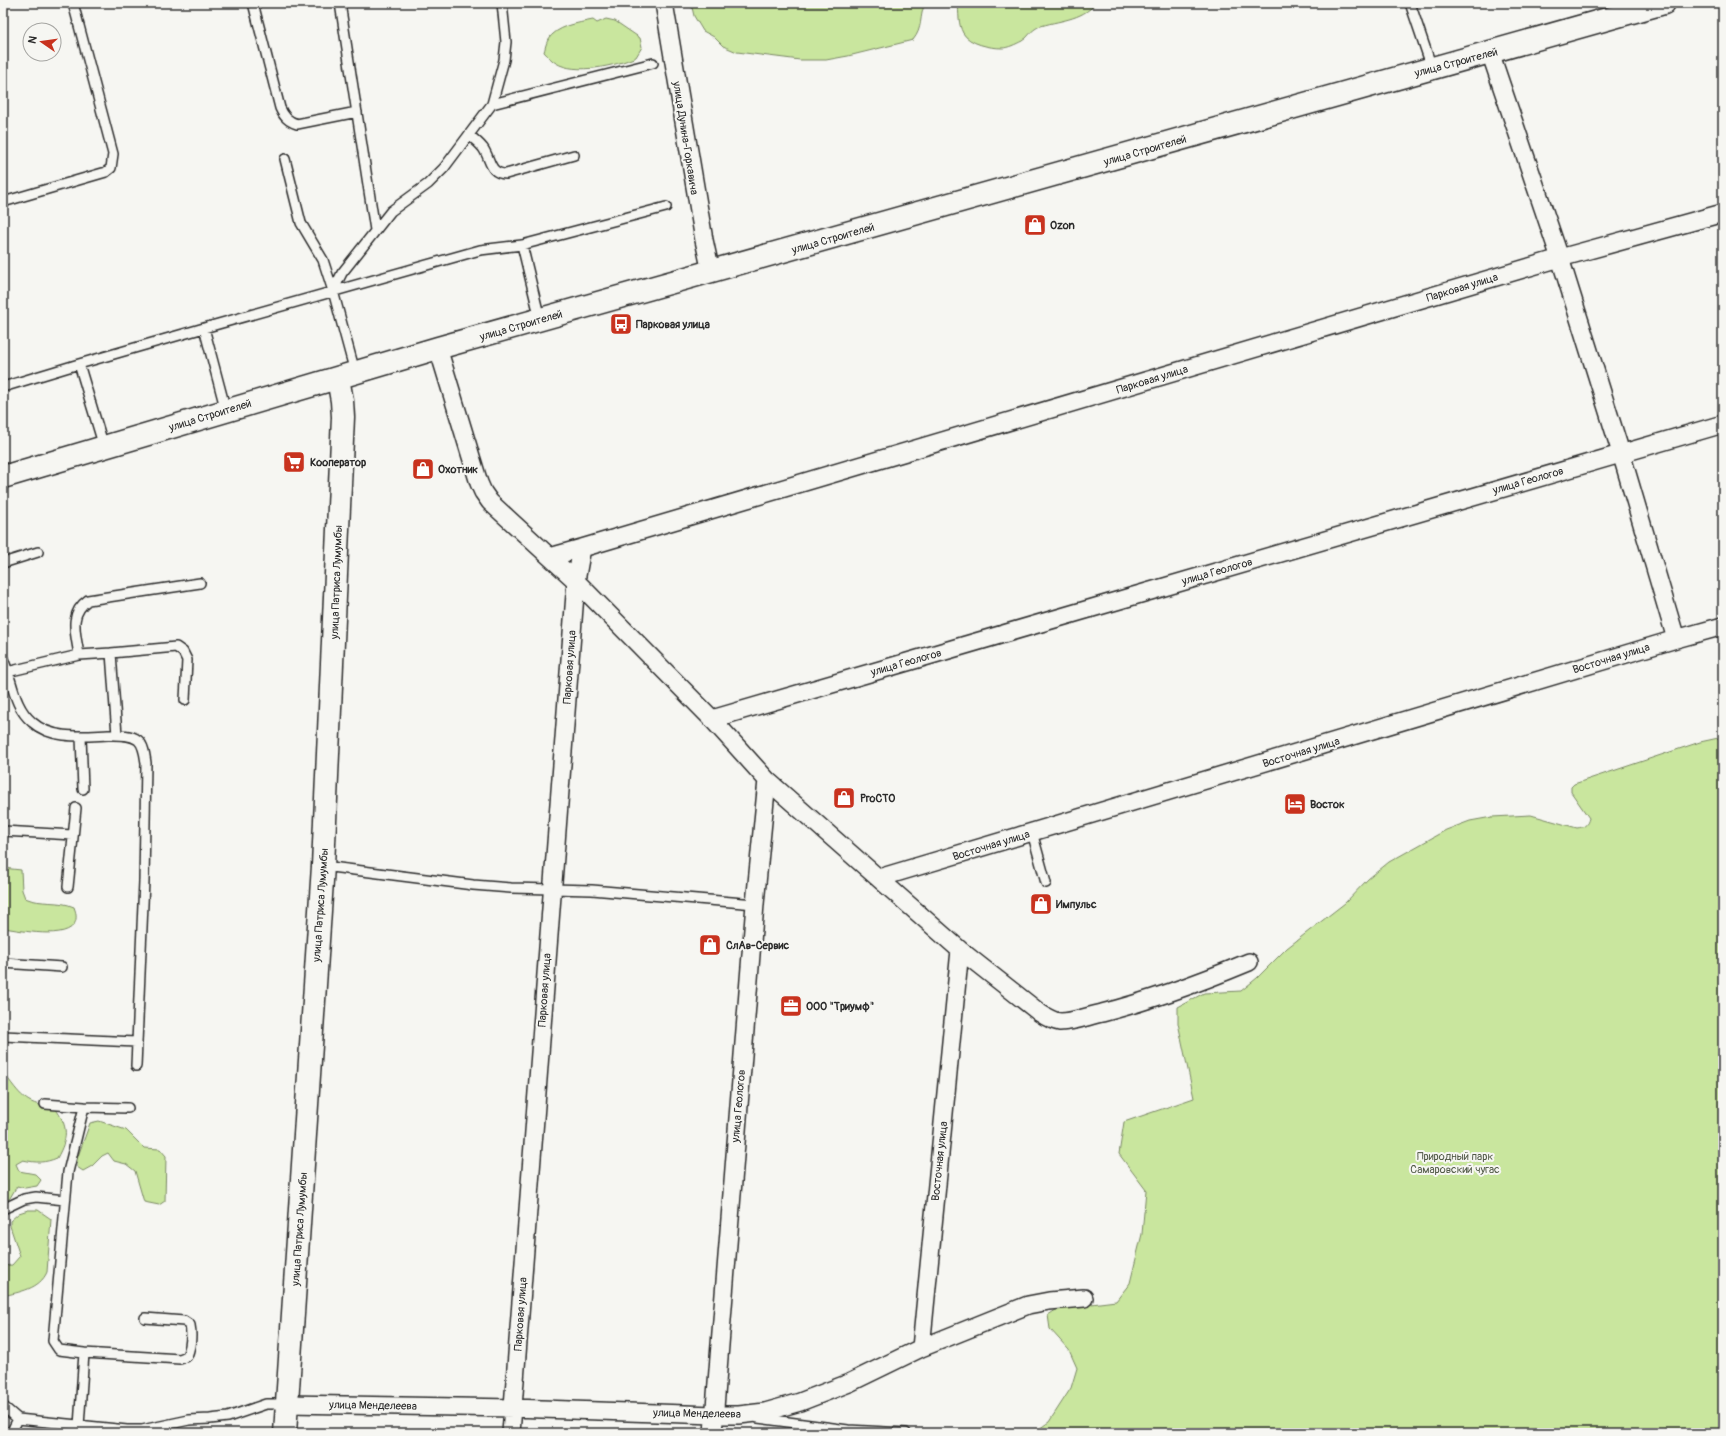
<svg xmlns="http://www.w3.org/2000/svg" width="1726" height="1436" viewBox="0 0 1726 1436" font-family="Pangolin,sans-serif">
  <rect width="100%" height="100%" fill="#f6f6f2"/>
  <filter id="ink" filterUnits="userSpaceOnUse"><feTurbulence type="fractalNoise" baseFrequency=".025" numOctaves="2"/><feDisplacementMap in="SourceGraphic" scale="8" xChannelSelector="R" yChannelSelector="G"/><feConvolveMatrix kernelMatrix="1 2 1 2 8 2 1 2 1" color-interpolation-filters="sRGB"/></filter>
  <g filter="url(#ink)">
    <path fill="#c9e69e" stroke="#7a8864" d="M 691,3 L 925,3 C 919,17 923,28 913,40 L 848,56 L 826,60 L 800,60 L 737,52 L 723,46 L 714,37 L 703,31 L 694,16 Z
      M 958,3 L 1096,3 C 1081,21 1058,20 1038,27 C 1031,30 1028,38 1022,41 C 1016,44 1008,48 1002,48 C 990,48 969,44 963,33 C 958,24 959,13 958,3 Z
      M 606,19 L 615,21 L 640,38 L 642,47 L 636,57 C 616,66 575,75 556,63 C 552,61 548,56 544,52 C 545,49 546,43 548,40 C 556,26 578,23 593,20 L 597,23 Z
      M 1723,737 L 1723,1433 L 1033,1433 L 1049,1422 L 1071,1388 L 1077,1368 L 1069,1350 L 1050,1329 L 1048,1315 L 1059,1308 L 1116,1301 L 1130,1283 L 1142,1234 L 1146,1190 L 1119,1154 L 1124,1122 L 1194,1098 L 1178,1023 L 1178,1007 L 1204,993 L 1241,991 L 1257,978 L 1287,948 L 1345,903 L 1368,879 L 1389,862 L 1446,830 L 1470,821 L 1492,817 L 1531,815 L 1577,828 C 1584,827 1587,826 1589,818 L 1571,792 L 1571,787 L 1574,784 L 1700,742 Z
      M 3,868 L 21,870 L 22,890 L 25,898 C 41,905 59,900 74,907 C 89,946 21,930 3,928 Z
      M 3,1076 L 6,1076 C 23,1099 27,1104 55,1108 C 69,1127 68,1138 57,1158 C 45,1163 36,1163 23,1160 L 16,1164 L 19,1171 L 35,1174 L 41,1180 L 37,1186 L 25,1188 L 17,1186 L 10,1198 L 3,1204 Z
      M 99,1121 L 126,1130 L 144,1148 L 160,1149 L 166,1156 L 165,1201 L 159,1205 L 144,1202 L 135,1171 L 126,1164 L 114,1161 L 108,1153 L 102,1156 L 92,1166 L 83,1171 L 77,1167 L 77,1159 L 90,1123 Z
      M 28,1210 L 38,1210 L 51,1219 L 47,1272 C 40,1289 19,1292 3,1296 L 3,1266 L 12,1265 L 20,1256 L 10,1226 L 10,1221 L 19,1213 Z"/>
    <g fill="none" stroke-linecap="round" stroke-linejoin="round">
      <g stroke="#2b2b2b" stroke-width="12">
        <path id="lane" d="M 253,3 L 280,108 C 284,117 288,121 297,124 L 357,112
          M 340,3 L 375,230
          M 1410,3 L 1432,68
          M 492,104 L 653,63
          M 469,135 C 474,139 479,143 483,148 C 491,159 489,174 506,174 L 574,155
          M 285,159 L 301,223 L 323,260 L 333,291
          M 3,202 L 106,172 L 111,168 L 113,154 L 73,3
          M 522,245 L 540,319
          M 204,328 L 480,250 L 522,245 L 666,207
          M 79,364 L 204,328 L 226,411
          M 355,372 L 333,291 L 342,273 L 391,211 L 428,184 L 444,168 L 492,104 L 504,60 L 506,42 L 502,3
          M 3,387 L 79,364 L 104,447
          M 3,563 L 38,552
          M 79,655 L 111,653
          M 3,659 C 13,681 13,706 32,722 C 52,740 83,736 108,735 C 118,735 130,734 138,740 C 144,745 145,756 146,763 L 144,881 L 136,1066
          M 7,672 L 79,655 C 76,634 68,614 88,600 L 200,583
          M 117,735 L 111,653 L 176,647 L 183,652 L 187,660 L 185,700
          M 81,737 L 83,789
          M 3,831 L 73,835
          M 1032,832 L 1046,883
          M 323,866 L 473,885 L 511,888 L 592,890 L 755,904
          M 68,887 L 76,808
          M 3,963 L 62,967
          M 3,1036 L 136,1042
          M 45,1104 L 84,1107 L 68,1172 L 53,1341 L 59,1350 L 84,1353 L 79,1426
          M 84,1107 L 128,1108
          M 3,1209 L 24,1199 L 36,1197 L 65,1200
          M 84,1353 L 180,1359 L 187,1356 C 191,1346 192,1336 190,1325 L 184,1321 L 145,1318
          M 3,1406 L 18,1419
          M 758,1418 L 848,1430 L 906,1433
          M 11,1433 L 18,1419 L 127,1430 L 142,1430 L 189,1420 L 210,1419 L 228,1417 L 266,1404 L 288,1404"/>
      </g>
      <g stroke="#2b2b2b" stroke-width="20">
        <path id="street" d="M 664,3 L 704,240 L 711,272
          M 1490,52 L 1560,258 L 1621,453 L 1676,639
          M 438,348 L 479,483 L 483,492 L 490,502 L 576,581 L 712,719 L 767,780 L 960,950 L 1040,1013 C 1046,1017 1052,1021 1060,1022 C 1074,1022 1088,1016 1102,1013 C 1153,1000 1201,982 1249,962
          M 550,557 L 582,548 L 1560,258 L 1723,213
          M 712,719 L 1723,424
          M 879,878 L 1676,639 L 1723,626
          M 921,1348 L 960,950
          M 288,1404 L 513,1408 L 714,1415 L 739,1415 L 765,1412 L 800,1402 L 849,1383 L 921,1348 L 1028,1305 L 1049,1301 L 1084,1298
          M 511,1433 L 576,581 L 582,548
          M 713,1433 L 755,904 L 767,780"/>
      </g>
      <g stroke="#2b2b2b" stroke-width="25">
        <path id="secondary" d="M 3,477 L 438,348 L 1664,3
          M 285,1433 L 323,866 L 343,417 L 342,401 L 338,378"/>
      </g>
      <use href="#lane" stroke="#f6f6f2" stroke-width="9"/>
      <use href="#street" stroke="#f6f6f2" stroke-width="17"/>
      <use href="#secondary" stroke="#f6f6f2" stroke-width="22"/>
    </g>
  </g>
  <defs>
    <g id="shop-square" transform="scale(1.15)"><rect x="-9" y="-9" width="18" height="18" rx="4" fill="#c8321e" stroke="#f6f6f2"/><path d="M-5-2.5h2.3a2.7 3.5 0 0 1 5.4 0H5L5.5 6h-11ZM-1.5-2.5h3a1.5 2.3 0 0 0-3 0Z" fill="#fff"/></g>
    <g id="bus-square" transform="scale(1.15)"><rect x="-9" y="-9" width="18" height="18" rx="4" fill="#c8321e" stroke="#f6f6f2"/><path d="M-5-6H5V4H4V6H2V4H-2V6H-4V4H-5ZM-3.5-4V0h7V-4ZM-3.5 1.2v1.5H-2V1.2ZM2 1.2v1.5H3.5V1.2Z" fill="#fff"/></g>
    <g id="supermarket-square" transform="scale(1.15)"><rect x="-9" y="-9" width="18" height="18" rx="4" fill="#c8321e" stroke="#f6f6f2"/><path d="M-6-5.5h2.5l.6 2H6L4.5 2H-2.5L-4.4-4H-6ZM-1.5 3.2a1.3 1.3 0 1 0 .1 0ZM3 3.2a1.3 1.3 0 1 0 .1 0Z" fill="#fff"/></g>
    <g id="hotel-square" transform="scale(1.15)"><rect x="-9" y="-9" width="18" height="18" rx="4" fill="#c8321e" stroke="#f6f6f2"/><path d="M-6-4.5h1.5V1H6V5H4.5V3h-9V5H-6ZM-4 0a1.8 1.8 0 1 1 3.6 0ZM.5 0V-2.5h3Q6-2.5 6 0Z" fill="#fff"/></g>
    <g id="office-square" transform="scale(1.15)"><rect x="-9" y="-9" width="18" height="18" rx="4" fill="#c8321e" stroke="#f6f6f2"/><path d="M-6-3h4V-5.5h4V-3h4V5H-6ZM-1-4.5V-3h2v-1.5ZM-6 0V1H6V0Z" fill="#fff"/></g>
  </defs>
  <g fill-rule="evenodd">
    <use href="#shop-square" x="1035" y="225"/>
    <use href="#bus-square" x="621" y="324"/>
    <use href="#supermarket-square" x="294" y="462"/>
    <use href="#shop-square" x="423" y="469"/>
    <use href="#shop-square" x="844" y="798"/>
    <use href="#hotel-square" x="1295" y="804"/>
    <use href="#shop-square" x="1041" y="904"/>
    <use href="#shop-square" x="710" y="945"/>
    <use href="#office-square" x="791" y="1006"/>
  </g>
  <g text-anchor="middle" stroke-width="4" stroke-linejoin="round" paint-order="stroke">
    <g font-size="11" fill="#2b2b2b" stroke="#f6f6f2">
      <text transform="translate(1456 62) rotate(-15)" y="4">улица Строителей</text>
      <text transform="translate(686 138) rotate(81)" y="4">улица Дунина-Горкавича</text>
      <text transform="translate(1145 150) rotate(-16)" y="4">улица Строителей</text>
      <text transform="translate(833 238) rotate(-16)" y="4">улица Строителей</text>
      <text transform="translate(1462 287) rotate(-17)" y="4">Парковая улица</text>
      <text transform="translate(521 325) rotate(-16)" y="4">улица Строителей</text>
      <text transform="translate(1152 379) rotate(-17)" y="4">Парковая улица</text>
      <text transform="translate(210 415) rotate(-17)" y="4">улица Строителей</text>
      <text transform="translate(1528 480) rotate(-16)" y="4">улица Геологов</text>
      <text transform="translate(1217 571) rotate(-16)" y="4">улица Геологов</text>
      <text transform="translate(336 582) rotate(-88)" y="4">улица Патриса Лумумбы</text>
      <text transform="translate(1611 658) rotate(-17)" y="4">Восточная улица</text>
      <text transform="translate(906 662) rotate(-16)" y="4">улица Геологов</text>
      <text transform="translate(569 667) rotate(-86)" y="4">Парковая улица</text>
      <text transform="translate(1301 752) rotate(-17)" y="4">Восточная улица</text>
      <text transform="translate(991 845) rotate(-17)" y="4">Восточная улица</text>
      <text transform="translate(320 905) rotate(-86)" y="4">улица Патриса Лумумбы</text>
      <text transform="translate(544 990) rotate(-86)" y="4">Парковая улица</text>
      <text transform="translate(738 1106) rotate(-85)" y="4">улица Геологов</text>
      <text transform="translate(939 1161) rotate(-84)" y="4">Восточная улица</text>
      <text transform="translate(299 1229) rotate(-86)" y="4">улица Патриса Лумумбы</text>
      <text transform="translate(520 1314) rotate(-86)" y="4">Парковая улица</text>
      <text transform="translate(373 1405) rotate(1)" y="4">улица Менделеева</text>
      <text transform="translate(697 1413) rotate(1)" y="4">улица Менделеева</text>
    </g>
    <g font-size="11" font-weight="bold" fill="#2b2b2b" stroke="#f6f6f2" text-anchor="start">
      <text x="1050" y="229">Ozon</text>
      <text x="636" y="328">Парковая улица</text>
      <text x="310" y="466">Кооператор</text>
      <text x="438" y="473">Охотник</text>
      <text x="860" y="802">ProСТО</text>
      <text x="1310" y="808">Восток</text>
      <text x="1056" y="908">Импульс</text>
      <text x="726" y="949">СлАв-Сервис</text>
      <text x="806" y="1010">ООО "Триумф"</text>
    </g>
    <g font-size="11" fill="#525a48" stroke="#f6f6f2">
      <text x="1455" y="1160">Природный парк<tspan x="1455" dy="13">Самаровский чугас</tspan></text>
    </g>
  </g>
  <rect width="1726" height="1436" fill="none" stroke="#f6f6f2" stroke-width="16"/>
  <rect x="8" y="8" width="1710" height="1420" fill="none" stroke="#2b2b2b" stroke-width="1.5" filter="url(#ink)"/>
  <g transform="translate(42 42) rotate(283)"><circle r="19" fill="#f6f6f2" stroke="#a5a5a2"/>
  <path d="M0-3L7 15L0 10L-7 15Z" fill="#c8321e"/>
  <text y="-6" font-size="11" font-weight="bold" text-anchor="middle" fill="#2b2b2b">N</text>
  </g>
</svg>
